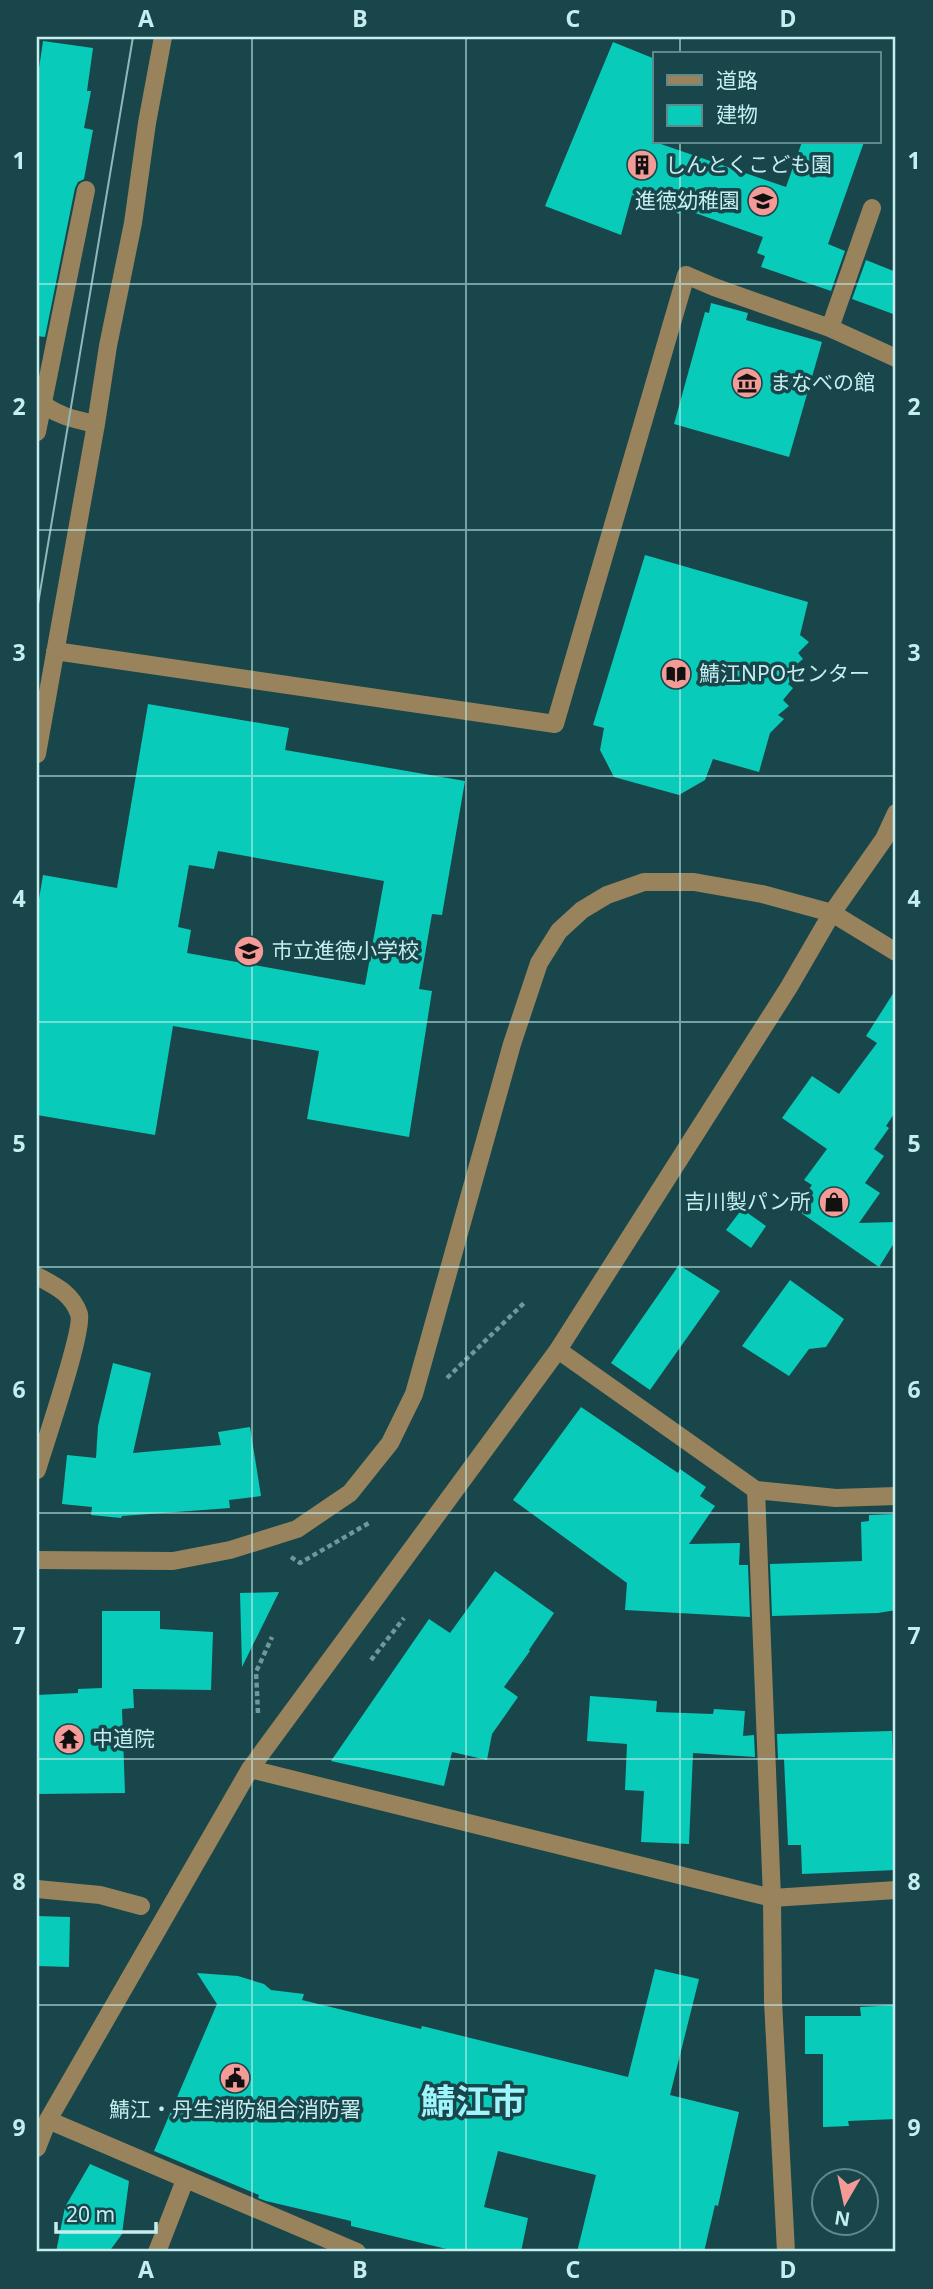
<svg xmlns="http://www.w3.org/2000/svg" width="933" height="2289" viewBox="0 0 933 2289" font-family="'Noto Sans','Noto Sans JP',sans-serif">
  <rect width="100%" height="100%" fill="#18464a"/>
  <path fill="#08ccb9" fill-rule="evenodd" d="M 43,41 L 93,48 L 87,91 L 91,91 L 84,128 L 93,130 L 84,179 L 78,182 L 75,188 L 45,337 L 37,336 L 37,82 Z
    M 613,42 L 655,59 L 655,142 L 786,187 L 802,142 L 864,142 L 828,244 L 845,251 L 831,291 L 761,267 L 765,256 L 757,253 L 763,237 L 681,208 L 679,214 L 632,195 L 621,235 L 545,206 Z
    M 866,260 L 896,272 L 896,315 L 852,299 Z
    M 711,303 L 748,313 L 746,320 L 822,342 L 789,457 L 674,424 L 705,312 L 709,313 Z
    M 645,555 L 808,602 L 800,635 L 809,642 L 798,653 L 803,659 L 791,669 L 796,675 L 788,684 L 793,688 L 783,700 L 789,706 L 778,715 L 784,719 L 770,733 L 759,772 L 713,759 L 705,780 L 679,795 L 614,777 L 600,750 L 604,728 L 593,725 Z
    M 148,704 L 289,728 L 285,750 L 465,781 L 442,915 L 432,914 L 419,989 L 432,991 L 409,1137 L 307,1119 L 319,1051 L 173,1026 L 155,1135 L 37,1115 L 37,911 L 43,875 L 117,888 ZM 218,851 L 384,881 L 365,985 L 187,953 L 191,930 L 178,927 L 189,865 L 214,869 Z
    M 896,989 L 896,1111 L 886,1126 L 889,1128 L 874,1149 L 884,1156 L 865,1183 L 880,1193 L 859,1223 L 896,1222 L 896,1240 L 879,1267 L 794,1208 L 812,1185 L 804,1180 L 827,1149 L 782,1118 L 812,1076 L 839,1094 L 877,1043 L 866,1036 Z
    M 742,1209 L 766,1226 L 751,1248 L 726,1230 Z
    M 679,1265 L 720,1291 L 650,1390 L 611,1363 Z
    M 790,1280 L 844,1319 L 826,1347 L 809,1349 L 789,1376 L 742,1346 Z
    M 113,1363 L 151,1373 L 133,1453 L 221,1445 L 218,1432 L 250,1427 L 261,1496 L 229,1500 L 230,1508 L 122,1516 L 121,1518 L 91,1515 L 92,1507 L 62,1504 L 67,1455 L 96,1458 L 98,1426 Z
    M 581,1407 L 678,1473 L 680,1469 L 706,1487 L 700,1496 L 715,1506 L 689,1544 L 740,1543 L 739,1565 L 748,1565 L 750,1617 L 625,1610 L 627,1583 L 513,1500 Z
    M 895,1514 L 896,1610 L 878,1613 L 772,1616 L 770,1564 L 862,1561 L 861,1522 L 869,1521 L 869,1515 Z
    M 495,1571 L 554,1613 L 529,1650 L 530,1651 L 504,1687 L 518,1697 L 492,1734 L 487,1760 L 452,1752 L 444,1786 L 331,1761 L 429,1619 L 450,1633 Z
    M 279,1592 L 242,1667 L 240,1593 Z
    M 102,1611 L 160,1611 L 160,1629 L 213,1632 L 211,1690 L 133,1689 L 134,1708 L 122,1709 L 125,1793 L 37,1794 L 37,1695 L 78,1693 L 78,1689 L 102,1688 Z
    M 590,1696 L 657,1701 L 656,1712 L 713,1714 L 714,1709 L 745,1711 L 743,1736 L 754,1735 L 755,1757 L 693,1753 L 689,1844 L 641,1842 L 644,1791 L 625,1790 L 627,1744 L 587,1741 Z
    M 892,1731 L 894,1790 L 896,1790 L 896,1870 L 802,1874 L 801,1845 L 788,1845 L 784,1759 L 778,1759 L 777,1734 Z
    M 37,1916 L 70,1917 L 69,1967 L 37,1966 Z
    M 655,1969 L 699,1979 L 670,2095 L 739,2112 L 718,2206 L 715,2205 L 704,2252 L 577,2252 L 596,2175 L 498,2151 L 484,2207 L 528,2218 L 521,2252 L 459,2252 L 351,2226 L 351,2221 L 266,2201 L 258,2198 L 259,2195 L 154,2151 L 217,2004 L 197,1973 L 238,1976 L 264,1984 L 271,1990 L 304,1994 L 302,2000 L 421,2029 L 422,2026 L 628,2077 Z
    M 896,2005 L 896,2119 L 848,2121 L 849,2126 L 823,2127 L 823,2054 L 805,2054 L 805,2016 L 861,2016 L 860,2007 Z
    M 90,2164 L 129,2181 L 122,2234 L 109,2252 L 56,2252 L 65,2207 Z"/>
  <g fill="none" stroke-linecap="round" stroke-linejoin="round">
    <path stroke="#6d989c" stroke-width="4.5" stroke-dasharray="5 3.5" stroke-linecap="butt" d="M 447,1378 L 524,1303
      M 291,1557 L 300,1563 L 369,1523
      M 371,1660 L 404,1618
      M 258,1713 L 256,1672 L 272,1637"/>
    <path stroke="#98835c" stroke-width="18" d="M 830,328 L 872,208
      M 37,398 C 52,415 76,420 96,424 L 108,346 L 133,223 L 147,123 L 163,37
      M 37,432 L 86,190
      M 55,651 L 555,724 L 686,275 L 714,287 L 830,328 L 896,358
      M 37,754 L 96,424
      M 37,1276 C 55,1286 72,1293 79,1314 C 84,1330 44,1446 37,1470
      M 558,1350 L 756,1490 L 836,1498 L 896,1496
      M 756,1490 L 772,1898 L 773,2001 L 786,2252
      M 37,1560 L 173,1561 L 230,1550 L 297,1529 L 350,1493 L 390,1443 L 414,1394 L 512,1044 L 539,963 L 559,931 L 582,910 L 607,895 L 644,882 L 694,882 L 762,894 L 832,913 L 896,952
      M 250,1769 L 772,1898 L 896,1890
      M 37,1889 L 100,1895 L 141,1906
      M 48,2120 L 357,2252
      M 37,2148 L 48,2120 L 250,1769 L 558,1350 L 789,987 L 832,913 L 884,839 L 896,813
      M 157,2252 L 185,2180"/>
    <path stroke="#8eb8bb" stroke-width="2" d="M 37,610 L 133,37"/>
  </g>
  <path fill="none" stroke="#c6eef1" stroke-width="2" stroke-opacity="0.55" d="M 252,37 L 252,2252M 466,37 L 466,2252M 680,37 L 680,54M 680,142 L 680,2252M 37,284 L 896,284M 37,530 L 896,530M 37,776 L 896,776M 37,1022 L 896,1022M 37,1267 L 896,1267M 37,1513 L 896,1513M 37,1759 L 896,1759M 37,2005 L 896,2005"/>
  <defs>
    <g id="building-disc" transform="scale(1.575)"><circle r="9.5" fill="#f59b97" stroke="#18464a"/><path d="M-4-6H4V6H1V3H-1V6H-4ZM-2.5-4.3h1.7v1.8h-1.7ZM.8-4.3h1.7v1.8H.8ZM-2.5-1h1.7V.8h-1.7ZM.8-1h1.7V.8H.8Z" fill="#111"/></g>
    <g id="school-disc" transform="scale(1.575)"><circle r="9.5" fill="#f59b97" stroke="#18464a"/><path d="M0-5L7-2L0 1L-7-2ZM-4 1L0 2.5L4 1V4Q0 6-4 4Z" fill="#111"/></g>
    <g id="museum-disc" transform="scale(1.575)"><circle r="9.5" fill="#f59b97" stroke="#18464a"/><path d="M0-6L6-3V-2H-6V-3ZM-5-1h2V3h-2ZM-1-1h2V3h-2ZM3-1h2V3H3ZM-6 4H6V6H-6Z" fill="#111"/></g>
    <g id="library-disc" transform="scale(1.575)"><circle r="9.5" fill="#f59b97" stroke="#18464a"/><path d="M-6-4Q-3-5.5-.7-3.5V5Q-3 3-6 4ZM6-4Q3-5.5 .7-3.5V5Q3 3 6 4Z" fill="#111"/></g>
    <g id="shop-disc" transform="scale(1.575)"><circle r="9.5" fill="#f59b97" stroke="#18464a"/><path d="M-5-2.5h2.3a2.7 3.5 0 0 1 5.4 0H5L5.5 6h-11ZM-1.5-2.5h3a1.5 2.3 0 0 0-3 0Z" fill="#111"/></g>
    <g id="temple-disc" transform="scale(1.575)"><circle r="9.5" fill="#f59b97" stroke="#18464a"/><path d="M0-6L5-2H3V0L6.5 2.5H4V6H1.5V3h-3V6H-4V2.5H-6.5L-3 0V-2H-5Z" fill="#111"/></g>
    <g id="civic-disc" transform="scale(1.575)"><circle r="9.5" fill="#f59b97" stroke="#18464a"/><path d="M-.6-6.5H3V-4.5H.6V-3L4-1V1h2V6H-6V1h2V-1L-.6-3ZM-1.2 2.5V6h2.4V2.5Z" fill="#111"/></g>
  </defs>
  <g fill-rule="evenodd">
    <use href="#building-disc" x="642" y="165"/>
    <use href="#school-disc" x="763" y="201"/>
    <use href="#museum-disc" x="747" y="383"/>
    <use href="#library-disc" x="676" y="674"/>
    <use href="#school-disc" x="249" y="951"/>
    <use href="#shop-disc" x="834" y="1202"/>
    <use href="#temple-disc" x="69" y="1739"/>
    <use href="#civic-disc" x="235" y="2078"/>
  </g>
  <g text-anchor="middle" stroke-width="7" stroke-linejoin="round" paint-order="stroke">
    <g font-size="21" fill="#c6eef1" stroke="#18464a" text-anchor="start">
      <text x="665" y="172">しんとくこども園</text>
      <text x="740" y="208" text-anchor="end">進徳幼稚園</text>
      <text x="770" y="390">まなべの館</text>
      <text x="699" y="681">鯖江NPOセンター</text>
      <text x="272" y="958">市立進徳小学校</text>
      <text x="811" y="1209" text-anchor="end">吉川製パン所</text>
      <text x="92" y="1746">中道院</text>
      <text x="235" y="2117" text-anchor="middle">鯖江・丹生消防組合消防署</text>
    </g>
    <g font-size="35" font-weight="bold" fill="#9ff5fc" stroke="#18464a">
      <text x="473" y="2114">鯖江市</text>
    </g>
  </g>
  <rect width="933" height="2289" fill="none" stroke="#18464a" stroke-width="77"/>
  <rect x="653" y="52" width="228" height="91" fill="#18464a" stroke="#5e898d" stroke-width="2"/>
  <rect x="667" y="75" width="35" height="10" fill="#98835c" stroke="#5e898d" stroke-width="2"/>
  <text x="716" y="88" font-size="21" fill="#c6eef1">道路</text>
  <rect x="667" y="105" width="35" height="21" fill="#08ccb9" stroke="#5e898d" stroke-width="2"/>
  <text x="716" y="122" font-size="21" fill="#c6eef1">建物</text>
  <g transform="translate(845 2202) rotate(189)"><circle r="33" fill="#18464a" stroke="#5e898d" stroke-width="2"/>
  <path d="M0-5L12 26L0 18L-12 26Z" fill="#f59b97"/>
  <text y="-10" font-size="19" font-weight="bold" text-anchor="middle" fill="#c6eef1">N</text>
  </g>
  <path d="M56 2222v10h100v-10" fill="none" stroke="#c6eef1" stroke-width="3.5"/>
  <text x="66" y="2222" font-size="21" fill="#c6eef1" stroke="#18464a" stroke-width="5" paint-order="stroke">20 m</text>
  <rect x="38" y="38" width="856" height="2212" fill="none" stroke="#c6eef1" stroke-width="2.5"/>
  <g font-size="23" text-anchor="middle" font-weight="bold" fill="#c6eef1">
    <text x="146" y="27">A</text>
    <text x="360" y="27">B</text>
    <text x="573" y="27">C</text>
    <text x="788" y="27">D</text>
    <text x="19" y="169">1</text>
    <text x="914" y="169">1</text>
    <text x="19" y="415">2</text>
    <text x="914" y="415">2</text>
    <text x="19" y="661">3</text>
    <text x="914" y="661">3</text>
    <text x="19" y="907">4</text>
    <text x="914" y="907">4</text>
    <text x="19" y="1152">5</text>
    <text x="914" y="1152">5</text>
    <text x="19" y="1398">6</text>
    <text x="914" y="1398">6</text>
    <text x="19" y="1644">7</text>
    <text x="914" y="1644">7</text>
    <text x="19" y="1890">8</text>
    <text x="914" y="1890">8</text>
    <text x="19" y="2136">9</text>
    <text x="914" y="2136">9</text>
    <text x="146" y="2278">A</text>
    <text x="360" y="2278">B</text>
    <text x="573" y="2278">C</text>
    <text x="788" y="2278">D</text>
  </g>
</svg>
